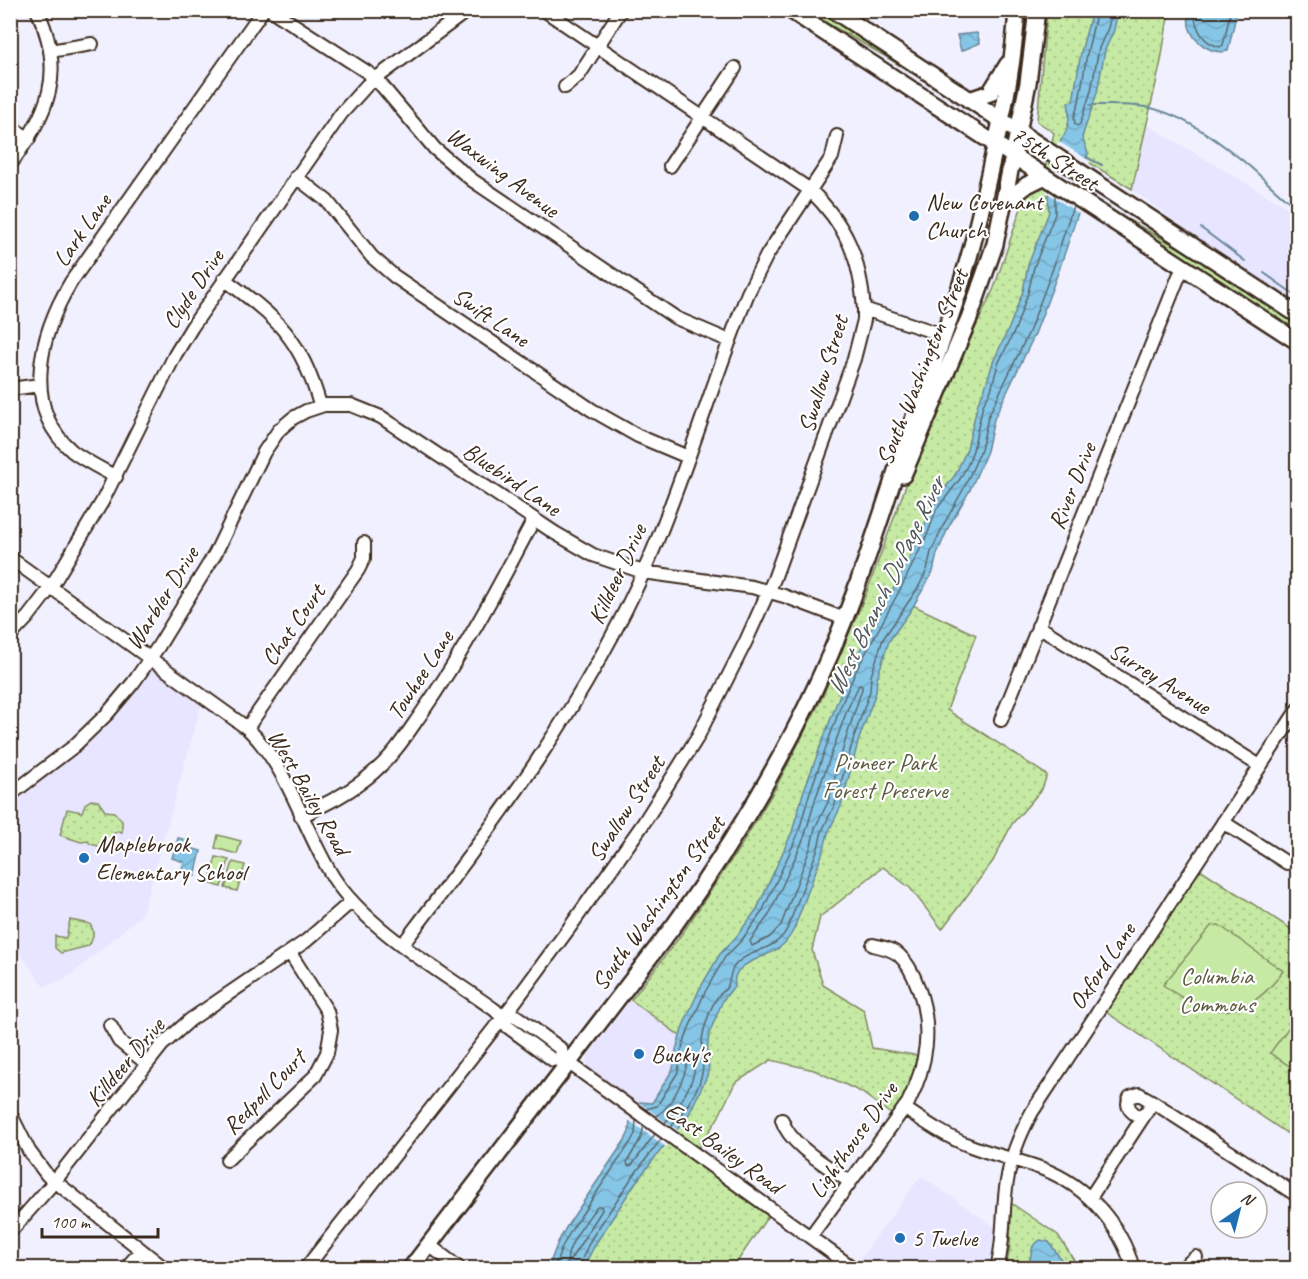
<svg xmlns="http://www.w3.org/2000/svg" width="1308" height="1279" viewBox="0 0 1308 1279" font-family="Caveat,sans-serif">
  <defs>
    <pattern id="green-dots" width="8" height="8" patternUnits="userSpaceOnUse" patternTransform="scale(1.5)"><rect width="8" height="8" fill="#c6eaa4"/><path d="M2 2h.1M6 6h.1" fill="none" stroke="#abc98d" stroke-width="1.8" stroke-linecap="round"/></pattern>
    <pattern id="water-waves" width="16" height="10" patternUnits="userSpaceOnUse" patternTransform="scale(1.5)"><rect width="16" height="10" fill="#85c5e6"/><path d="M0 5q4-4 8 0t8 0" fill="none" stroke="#74a9c5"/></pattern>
  </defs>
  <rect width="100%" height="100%" fill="#f1f0ff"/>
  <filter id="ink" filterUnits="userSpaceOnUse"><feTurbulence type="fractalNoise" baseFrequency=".0167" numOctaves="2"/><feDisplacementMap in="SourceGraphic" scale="12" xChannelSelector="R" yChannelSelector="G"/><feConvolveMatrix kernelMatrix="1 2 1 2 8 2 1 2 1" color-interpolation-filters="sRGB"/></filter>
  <g filter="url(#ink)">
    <path fill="#e7e5ff" d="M 1147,125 L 1297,213 L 1297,308 L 1233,264 L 1132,189 Z
      M 152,669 L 202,702 L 142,914 L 70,976 L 44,987 L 11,940 L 10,802 L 37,780 Z
      M 631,1000 L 680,1036 L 676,1050 L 673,1069 L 659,1093 L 652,1103 L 641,1102 L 638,1106 L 595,1074 L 590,1070 L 586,1061 L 590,1052 Z
      M 921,1176 L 998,1229 L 991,1268 L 864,1268 L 857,1263 Z"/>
    <path fill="url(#green-dots)" stroke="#808a61" stroke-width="1.5" d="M 806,11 L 820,11 L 974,112 L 883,55 Z
      M 1047,11 L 1169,11 L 1161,61 L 1132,189 L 1087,161 L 977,449 L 902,600 L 976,635 L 947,710 L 1047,775 L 1042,789 L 1012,824 L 993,861 L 942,929 L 910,888 L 883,867 L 820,917 L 812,950 L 823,985 L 864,1010 L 872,1048 L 921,1056 L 908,1092 L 892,1115 L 861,1092 L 814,1070 L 771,1060 L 735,1083 L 718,1118 L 691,1159 L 768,1216 L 733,1268 L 559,1268 L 693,1070 L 680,1036 L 631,1000 L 681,935 L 742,844 L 775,789 L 821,700 L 866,594 L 905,488 L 949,385 L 994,288 L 1025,196 L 1034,187 L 1040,188 L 1054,133 L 1037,121 Z
      M 1100,204 L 1213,267 L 1297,323 L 1297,335 L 1100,206 Z
      M 91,800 L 98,801 L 105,811 L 114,812 L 122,821 L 122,832 L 118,831 L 113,834 L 112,838 L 114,843 C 107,849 98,846 90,844 L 88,841 L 81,842 L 60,835 L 67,809 L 82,812 L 85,804 Z
      M 1200,869 L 1297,933 L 1297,1140 L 1106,1012 Z
      M 70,920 L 90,924 C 95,932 94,939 88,946 L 61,953 L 55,948 L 55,936 L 66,938 Z
      M 1011,1203 L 1058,1235 L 1079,1268 L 1006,1268 L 1010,1246 Z"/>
    <path fill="#c6eaa4" stroke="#808a61" stroke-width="1.5" d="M 218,835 L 241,841 L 237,854 L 215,848 Z
      M 216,857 L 229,860 L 221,887 L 209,883 Z
      M 233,862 L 245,865 L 237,891 L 225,888 Z
      M 1219,925 L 1283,971 C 1247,1022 1211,1020 1163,985 L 1211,926 Z
      M 1297,1016 L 1297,1071 L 1270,1053 Z"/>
    <path fill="url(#water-waves)" stroke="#678796" stroke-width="1.5" d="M 1092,11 L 1118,11 L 1114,30 L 1105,50 L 1097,93 L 1082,137 L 1088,153 L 1078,213 L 1059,270 L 1035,334 L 994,419 L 987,451 L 970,490 L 949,526 L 937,554 L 933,572 L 911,610 L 889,641 L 877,678 L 876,692 L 859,739 L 841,806 L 828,833 L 824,849 L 794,929 C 790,937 786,943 779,948 C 766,958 730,963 735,985 L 723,1000 L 709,1034 L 707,1054 L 709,1067 L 707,1076 L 689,1114 L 636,1182 L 596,1243 L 583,1268 L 548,1268 L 558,1242 L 567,1226 L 625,1140 L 629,1132 L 630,1119 L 640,1102 L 652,1103 L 673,1069 L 676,1050 L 683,1026 L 699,990 L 720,954 L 736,937 L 757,909 L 792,832 L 803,793 L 849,670 L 897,582 L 923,530 L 931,507 L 955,475 L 967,449 L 978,403 L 985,388 L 993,362 L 1009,328 L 1023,291 L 1028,265 L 1049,212 L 1048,197 L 1061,139 C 1070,130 1070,113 1068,102 L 1073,101 L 1081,52 Z
      M 1188,11 L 1237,11 L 1228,51 C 1212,55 1193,42 1189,26 C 1188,21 1189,15 1188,11 Z
      M 977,33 L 980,43 L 961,51 L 957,35 Z
      M 178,838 L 188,840 L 187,847 L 201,851 L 195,876 L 181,872 L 184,862 L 172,858 Z
      M 1040,1240 L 1049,1242 L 1067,1268 L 1028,1268 L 1033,1246 Z"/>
    <path fill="#f1f0ff" d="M 1058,141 L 1090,161 L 1081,215 L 1046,192 Z
      M 637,1101 L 679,1131 L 666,1147 L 627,1119 Z"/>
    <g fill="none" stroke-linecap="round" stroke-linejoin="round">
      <path stroke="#59686e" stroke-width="1.5" d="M 1097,10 L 1087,54 L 1079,102 L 1074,117 L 1075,124 L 1077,126 L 1080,124 L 1091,91 L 1099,48 L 1108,28 L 1112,10
        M 1194,10 C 1195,27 1202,43 1220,47 L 1223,45 L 1231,10
        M 859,685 L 862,686 L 862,689 L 847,735 L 828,802 L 815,828 L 811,846 L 781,925 L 770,937 L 752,946 L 750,941 L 769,915 L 804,838 L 816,797 L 847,710 Z
        M 646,1109 L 657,1106 L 678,1072 L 681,1051 L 689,1028 L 705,992 L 725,957 L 741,941 L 762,912 L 789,854 L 798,834 L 809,795 L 840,708 L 855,673 L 903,584 L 928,533 L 936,510 L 960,479 L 968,464 L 973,450 L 983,405 L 991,390 L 998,364 L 1015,330 L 1028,293 L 1034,267 L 1055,214 L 1055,194
        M 655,1116 C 672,1109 686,1075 688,1058 L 693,1057 C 701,1076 677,1108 665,1123
        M 644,1126 L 641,1138 L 627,1162 L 628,1166 L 632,1165 L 655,1134
        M 671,1127 C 684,1111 702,1088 703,1066 C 703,1055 700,1046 703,1034 C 706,1022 711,1005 719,995 C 722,992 727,989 728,985 C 730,979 730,974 733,968 C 746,948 777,953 788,927 L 818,848 L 822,831 L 835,804 L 854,737 L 870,691 L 871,676 L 883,639 L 918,588 L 927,570 L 931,552 L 944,524 L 964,488 L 981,450 L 988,417 L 1029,332 L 1053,268 L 1073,206
        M 554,1268 L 563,1245 L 572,1229 L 630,1143 L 635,1134 L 636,1121
        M 563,1268 L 568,1262 C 564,1248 588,1219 597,1206 L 601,1206 L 602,1210 L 569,1262 L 571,1268
        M 578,1268 L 591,1239 L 631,1179 L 661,1139"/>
      <path stroke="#678796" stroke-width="2" d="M 1090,105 C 1109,105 1128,104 1146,107 C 1180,113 1215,138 1242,160 C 1261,175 1277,194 1298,208
        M 1086,157 L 1102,165
        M 1201,228 L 1245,261
        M 1264,273 L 1298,297"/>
      <g stroke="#3b2a1e" stroke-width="16">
        <path id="minor" d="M 271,10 L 367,72 L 382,86 L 435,149 L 472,180 L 676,318 L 730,341
          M 544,10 L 810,190 C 847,226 860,258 864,309 L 943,335
          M 1294,10 L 1298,14
          M 50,51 L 92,44
          M 565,87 L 579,75 L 621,10
          M 10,126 L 29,139
          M 10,165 C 48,112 67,74 37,10
          M 670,166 L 735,68
          M 296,177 L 327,201 L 372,257 L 394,276 L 592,410 L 638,436 L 688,457
          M 224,279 C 278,319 301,338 320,405
          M 10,389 L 40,385
          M 116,477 C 102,469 85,461 72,451 C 20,407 41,332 71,282 L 263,10
          M 10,558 L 247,728 C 289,768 303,829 333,877 C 366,929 445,974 495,1010 L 502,1017 L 508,1027 L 553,1060 L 562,1058
          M 1038,626 L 1260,766
          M 10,636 L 28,617 L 51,587 L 102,502 L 175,355 L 192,327 L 341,114 L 367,85 L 468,10
          M 1001,720 L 1179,276 L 1184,268
          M 247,728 L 358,570 L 364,558 L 364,543
          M 10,795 L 73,747 L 107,714 L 133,683 L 158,647 L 215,554 L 264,452 L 279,430 L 293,418 L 306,411 L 324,405 L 351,405 L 381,417 L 555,533 L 593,555 L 643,572 L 752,587 L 784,596 L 845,619
          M 301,816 C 328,803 353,791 375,771 C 394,755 407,734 421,714 C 464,652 499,586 534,519
          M 1223,822 L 1287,863
          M 403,944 C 495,824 587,702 648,562 C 686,475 712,382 748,293 L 767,255 L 832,157 L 837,136
          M 502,1017 L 516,1016 L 561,1049 L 562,1058 L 853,1268
          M 110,1025 L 119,1041 L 146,1063
          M 904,1108 C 925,1122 945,1136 968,1145 C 993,1155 1019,1160 1043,1169 C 1087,1186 1120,1224 1133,1268
          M 10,1113 L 29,1151 L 47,1175 L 164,1268
          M 1142,1119 C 1133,1113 1124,1108 1130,1097 L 1139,1094 L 1153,1102
          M 782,1120 C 790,1146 828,1166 850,1182
          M 227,1160 L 315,1076 L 327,1053 L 331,1030 L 327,1011 L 290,953
          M 1090,1198 L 1153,1102 L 1298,1196
          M 10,1232 L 54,1182 L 162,1045 L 190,1020 L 306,941 L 352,901
          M 810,1237 L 908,1103 C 927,1065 933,1028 918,987 C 914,976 908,963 899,955 C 892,949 882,947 873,945
          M 429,1245 L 459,1268
          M 126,1268 L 141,1251
          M 306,1268 L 514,1003 L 570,927 L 643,824 L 697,738 L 746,641 L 774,579 L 854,359 L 864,320 L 864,309
          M 997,1268 C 1005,1240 1002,1210 1007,1181 C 1011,1156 1020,1134 1032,1112 L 1298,709
          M 1182,1268 L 1196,1257"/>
      </g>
      <g stroke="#3b2a1e" stroke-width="20">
        <path id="major" d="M 790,10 L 1298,342
          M 833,10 L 1298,315
          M 969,100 L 990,93 L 1008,64
          M 1003,204 L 1027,185 L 1043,177
          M 903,475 L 970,316 L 995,244 L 1028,83 L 1037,10
          M 411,1268 L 675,924 C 743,829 803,727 845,618 C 871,552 891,484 914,417 C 932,367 952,318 966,267 C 978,228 986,187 995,147 C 1006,102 1014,57 1017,10"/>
      </g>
      <use href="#minor" stroke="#fff" stroke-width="12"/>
      <use href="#major" stroke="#fff" stroke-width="15"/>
    </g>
  </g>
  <g fill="#1f6fb2" stroke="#fff" stroke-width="2">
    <circle cx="914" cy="216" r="6"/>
    <circle cx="84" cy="858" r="6"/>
    <circle cx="639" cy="1054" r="6"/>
    <circle cx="900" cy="1238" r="6"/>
  </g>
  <g text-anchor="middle" stroke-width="4.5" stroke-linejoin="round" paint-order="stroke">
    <g font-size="24" fill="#3b2a1e" stroke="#fff">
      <text transform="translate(1055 158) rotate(33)" y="8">75th Street</text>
      <text transform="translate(503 172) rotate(37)" y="8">Waxwing Avenue</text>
      <text transform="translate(82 230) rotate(-55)" y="8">Lark Lane</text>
      <text transform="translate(193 289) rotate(-56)" y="8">Clyde Drive</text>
      <text transform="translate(491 317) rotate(34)" y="8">Swift Lane</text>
      <text transform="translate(922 367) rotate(-68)" y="8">South Washington Street</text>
      <text transform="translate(823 374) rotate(-73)" y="8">Swallow Street</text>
      <text transform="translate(512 479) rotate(34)" y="8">Bluebird Lane</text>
      <text transform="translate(1072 486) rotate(-68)" y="8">River Drive</text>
      <text transform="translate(617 574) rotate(-65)" y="8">Killdeer Drive</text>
      <text transform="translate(162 598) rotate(-58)" y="8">Warbler Drive</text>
      <text transform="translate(293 625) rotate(-55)" y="8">Chat Court</text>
      <text transform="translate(420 675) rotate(-57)" y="8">Towhee Lane</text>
      <text transform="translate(1160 678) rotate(32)" y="8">Surrey Avenue</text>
      <text transform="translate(309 792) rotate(60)" y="8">West Bailey Road</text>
      <text transform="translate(626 809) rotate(-57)" y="8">Swallow Street</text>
      <text transform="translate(658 903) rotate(-54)" y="8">South Washington Street</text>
      <text transform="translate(1102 966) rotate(-56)" y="8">Oxford Lane</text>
      <text transform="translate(125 1062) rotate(-50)" y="8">Killdeer Drive</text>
      <text transform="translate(264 1092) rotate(-46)" y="8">Redpoll Court</text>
      <text transform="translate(853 1140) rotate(-55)" y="8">Lighthouse Drive</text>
      <text transform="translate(724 1148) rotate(36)" y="8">East Bailey Road</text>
    </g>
    <g font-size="24" fill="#3b2a1e" stroke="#fff" text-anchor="start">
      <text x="926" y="210">New Covenant<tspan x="926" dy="28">Church</tspan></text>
      <text x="96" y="852">Maplebrook<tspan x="96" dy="28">Elementary School</tspan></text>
      <text x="651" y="1062">Bucky's</text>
      <text x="912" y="1246">5 Twelve</text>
    </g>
    <g font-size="24" fill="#5e5a40" stroke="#fff">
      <text x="885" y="770">Pioneer Park<tspan x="885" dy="28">Forest Preserve</tspan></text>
      <text x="1217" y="984">Columbia<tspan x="1217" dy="28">Commons</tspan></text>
    </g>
    <g font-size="26" font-style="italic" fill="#51585a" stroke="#fff">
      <text transform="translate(885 586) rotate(-64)" y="9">West Branch DuPage River</text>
    </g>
  </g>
  <rect width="1308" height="1279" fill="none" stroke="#fff" stroke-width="36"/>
  <rect x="18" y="18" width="1272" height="1243" fill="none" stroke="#3b2a1e" stroke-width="2" filter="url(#ink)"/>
  <g transform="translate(1239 1210) rotate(35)"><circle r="28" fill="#ffffff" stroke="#b1aaa5" stroke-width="1.5"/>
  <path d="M0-4.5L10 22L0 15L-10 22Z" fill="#1f6fb2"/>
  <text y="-9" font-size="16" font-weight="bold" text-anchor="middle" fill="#3b2a1e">N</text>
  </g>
  <path d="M42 1228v9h116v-9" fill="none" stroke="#3b2a1e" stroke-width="3"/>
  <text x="51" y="1228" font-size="18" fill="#3b2a1e" stroke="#ffffff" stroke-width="4.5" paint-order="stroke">100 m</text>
</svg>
